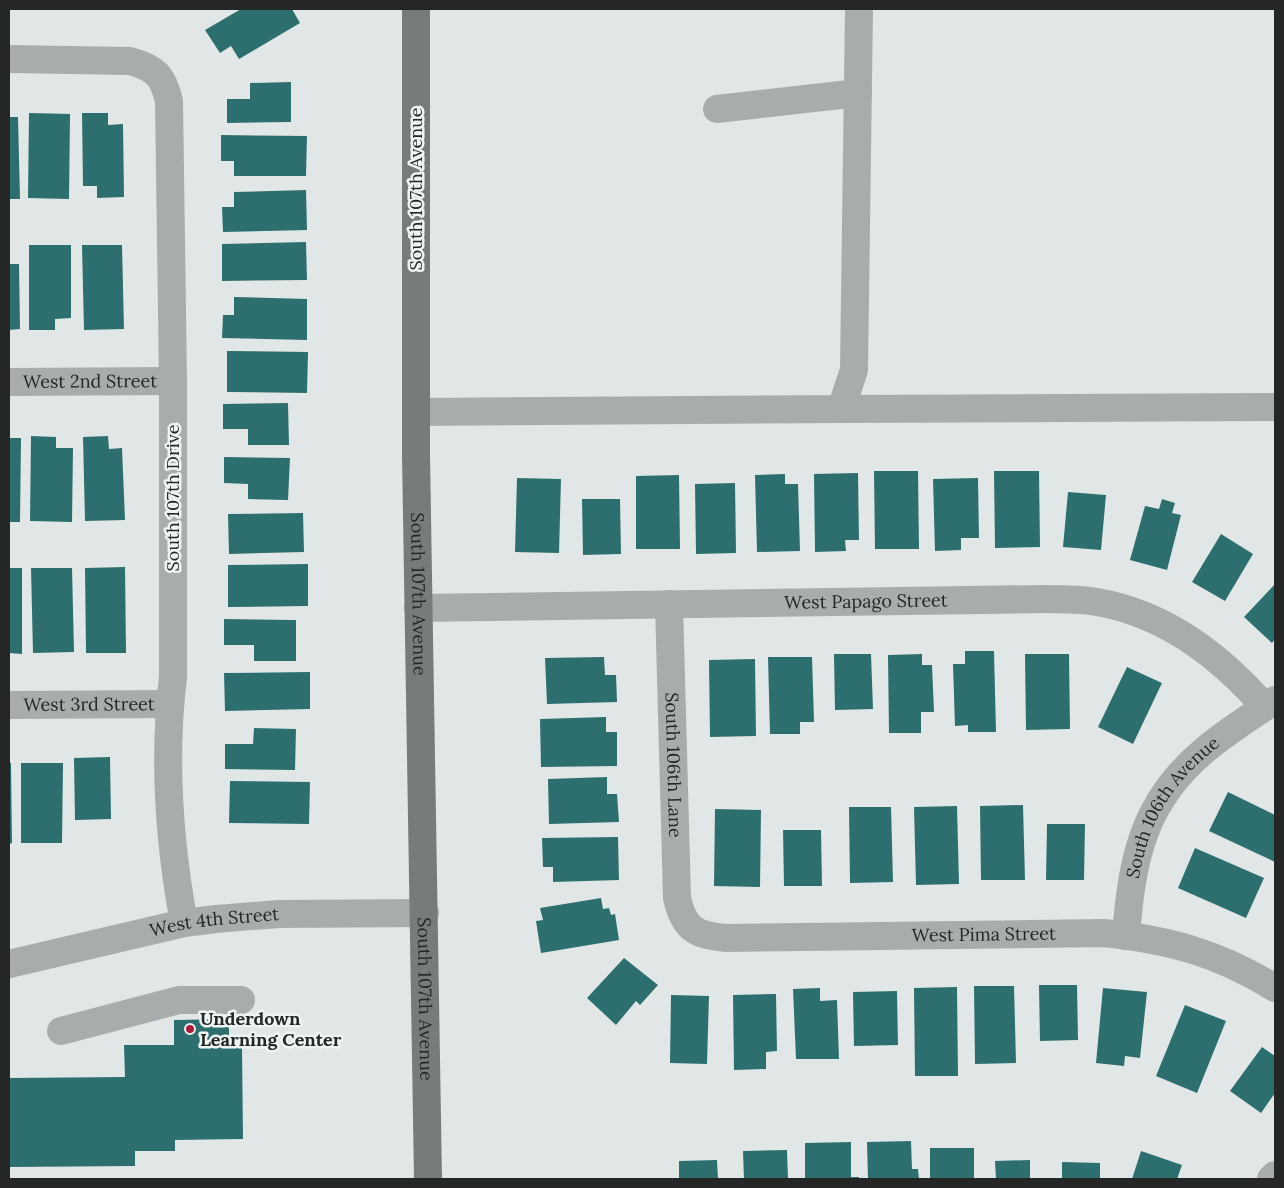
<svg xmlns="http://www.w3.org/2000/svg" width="1284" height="1188" viewBox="0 0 1284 1188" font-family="Lora,serif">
  <rect width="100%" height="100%" fill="#e1e7e7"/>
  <path fill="#2d6f6e" d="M 241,9 L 292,9 L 300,23 L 239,59 L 231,46 L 220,53 L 205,30 Z
    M 291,82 L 291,122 L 227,123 L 227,99 L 250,99 L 250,83 Z
    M 29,113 L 70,114 L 69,199 L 28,198 Z
    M 82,113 L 108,113 L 108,125 L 123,124 L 124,197 L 97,198 L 97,186 L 83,186 Z
    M 9,117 L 18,117 L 20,199 L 9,199 Z
    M 221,135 L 307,136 L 306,176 L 234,176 L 234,161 L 221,161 Z
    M 306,190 L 307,230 L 223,232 L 222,207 L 234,207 L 234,192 Z
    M 306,242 L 307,280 L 222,281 L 222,244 Z
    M 29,245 L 71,245 L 71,318 L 55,319 L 55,330 L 29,330 Z
    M 82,245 L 122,245 L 124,329 L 84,330 Z
    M 9,264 L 19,264 L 20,329 L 9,330 Z
    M 234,297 L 307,299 L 307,340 L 222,338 L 223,315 L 234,315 Z
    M 227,351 L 308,352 L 307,393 L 227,392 Z
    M 288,403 L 289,445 L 248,445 L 248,429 L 223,429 L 223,404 Z
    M 31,436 L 56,437 L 56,448 L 73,448 L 72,522 L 30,521 Z
    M 108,436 L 109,449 L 122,448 L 125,520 L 85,521 L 83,437 Z
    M 9,438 L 21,438 L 20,522 L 9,522 Z
    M 224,457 L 290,458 L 288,500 L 248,499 L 248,484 L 224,483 Z
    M 874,471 L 918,471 L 919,549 L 875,549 Z
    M 994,471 L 1039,471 L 1040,547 L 995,548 Z
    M 858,473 L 859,540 L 845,540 L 846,551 L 815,552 L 814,474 Z
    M 785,474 L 785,484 L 798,484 L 800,551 L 757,552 L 755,475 Z
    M 679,475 L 680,549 L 636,549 L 636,476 Z
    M 517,478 L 561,479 L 559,553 L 515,552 Z
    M 978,478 L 979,538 L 961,538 L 961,550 L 935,551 L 933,479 Z
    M 735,483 L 736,553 L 696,554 L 695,484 Z
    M 1068,492 L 1106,495 L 1101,550 L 1063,547 Z
    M 582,499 L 620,499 L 621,554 L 583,555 Z
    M 1162,499 L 1175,503 L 1172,513 L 1181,515 L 1167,570 L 1130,560 L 1145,506 L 1159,509 Z
    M 303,513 L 304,552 L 229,554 L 228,514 Z
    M 1221,534 L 1253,554 L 1225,601 L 1192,582 Z
    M 308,564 L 308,606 L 228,607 L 228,565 Z
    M 125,567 L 126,653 L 86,653 L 85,568 Z
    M 9,568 L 22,568 L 22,654 L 9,653 Z
    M 31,568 L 72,568 L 74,652 L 33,653 Z
    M 1275,584 L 1275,639 L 1272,643 L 1244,617 Z
    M 224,619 L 296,620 L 296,661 L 254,661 L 254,645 L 224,645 Z
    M 965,651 L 994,651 L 996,732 L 968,732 L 968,725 L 955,726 L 953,664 L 965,664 Z
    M 834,654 L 871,654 L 873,709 L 835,710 Z
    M 922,654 L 922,665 L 932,665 L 934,712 L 921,712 L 921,733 L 889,733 L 888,655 Z
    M 1025,654 L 1069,654 L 1070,729 L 1026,730 Z
    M 604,657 L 605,675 L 616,675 L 617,702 L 547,704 L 545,658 Z
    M 768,657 L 812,657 L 814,722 L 800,722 L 800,734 L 770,734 Z
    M 755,659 L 756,736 L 710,737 L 709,660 Z
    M 1127,667 L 1162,683 L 1133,744 L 1098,727 Z
    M 310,672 L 310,709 L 225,711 L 224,673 Z
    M 606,717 L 606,732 L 617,732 L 617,766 L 541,767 L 540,719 Z
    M 254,728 L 296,729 L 295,770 L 225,769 L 225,744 L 253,744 Z
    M 110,757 L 111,819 L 75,820 L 74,758 Z
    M 9,763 L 11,763 L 12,843 L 9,844 Z
    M 21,763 L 63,763 L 62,843 L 21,843 Z
    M 607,777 L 607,794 L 617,794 L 619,822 L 549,824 L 548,779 Z
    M 230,781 L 310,782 L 309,824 L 229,823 Z
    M 1228,792 L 1275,815 L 1275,862 L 1209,831 Z
    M 1023,805 L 1025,880 L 981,880 L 980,806 Z
    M 957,806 L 959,884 L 916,885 L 914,807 Z
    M 849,807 L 891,807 L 893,882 L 850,883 Z
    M 715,809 L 761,810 L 760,887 L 714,886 Z
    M 1047,824 L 1085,824 L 1084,880 L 1046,880 Z
    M 783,830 L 821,830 L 822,886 L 784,886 Z
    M 618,837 L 619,880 L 553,882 L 553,867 L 543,867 L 542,838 Z
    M 1195,848 L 1264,878 L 1246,918 L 1178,888 Z
    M 601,898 L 603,909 L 609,908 L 611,915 L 615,914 L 619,940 L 541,953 L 536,921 L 543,920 L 540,908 Z
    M 624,958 L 658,985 L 640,1005 L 636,1001 L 616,1025 L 587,998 Z
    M 1039,985 L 1077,985 L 1078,1040 L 1040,1041 Z
    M 974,986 L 1014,986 L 1016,1063 L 975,1064 Z
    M 957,987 L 958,1076 L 915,1076 L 914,988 Z
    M 820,988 L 820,1001 L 837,1000 L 839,1059 L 796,1059 L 793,989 Z
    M 1103,988 L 1147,992 L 1140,1058 L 1125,1056 L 1124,1066 L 1096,1063 Z
    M 897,991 L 898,1045 L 854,1046 L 853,992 Z
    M 776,994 L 777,1051 L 766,1052 L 766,1069 L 734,1070 L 733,995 Z
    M 671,995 L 709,996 L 707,1064 L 670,1063 Z
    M 1185,1005 L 1226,1021 L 1197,1093 L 1156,1076 Z
    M 229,1019 L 229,1045 L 242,1045 L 243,1139 L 175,1140 L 175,1151 L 135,1151 L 135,1166 L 9,1167 L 9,1078 L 125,1077 L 124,1045 L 174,1045 L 174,1020 Z
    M 1262,1047 L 1275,1056 L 1275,1093 L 1261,1113 L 1230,1091 Z
    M 911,1141 L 912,1169 L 918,1169 L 919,1179 L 868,1179 L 867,1142 Z
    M 851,1142 L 851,1177 L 859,1177 L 859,1179 L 805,1179 L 805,1143 Z
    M 930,1148 L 974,1148 L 974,1179 L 930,1179 Z
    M 787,1150 L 788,1179 L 744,1179 L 743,1151 Z
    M 1141,1151 L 1182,1165 L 1177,1179 L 1132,1179 Z
    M 717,1160 L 718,1179 L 679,1179 L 679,1161 Z
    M 1030,1160 L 1030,1179 L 996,1179 L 995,1161 Z
    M 1062,1162 L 1100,1163 L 1100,1179 L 1062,1179 Z"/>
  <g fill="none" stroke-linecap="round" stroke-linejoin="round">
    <g stroke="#a9acac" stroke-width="28">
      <path d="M 9,59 L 130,61 C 155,68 163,75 169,101 L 173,381 L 173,677 C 163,760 169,842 184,923"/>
      <path d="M 717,109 L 858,93"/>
      <path id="s1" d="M 9,382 L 173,381"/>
      <path d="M 841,409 L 1275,407"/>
      <path d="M 417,412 L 841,409 L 854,370 L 859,9"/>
      <path id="s2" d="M 669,604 L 677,898 C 684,929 695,935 726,938 L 1104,933 C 1170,940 1218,953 1275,988"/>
      <path id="s3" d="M 418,608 L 1044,599 C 1062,599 1080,599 1097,602 C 1166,614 1220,656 1265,707"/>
      <path id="s4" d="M 9,705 L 170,704"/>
      <path id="s5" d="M 1126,936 C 1132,858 1143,801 1206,749 C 1228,731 1252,716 1275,700"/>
      <path id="s6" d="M 9,964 L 184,923 L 216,919 L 279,914 L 425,913"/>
      <path d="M 61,1031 L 179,1000 L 241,1000"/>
      <path d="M 1271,1179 L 1275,1175"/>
    </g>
    <path stroke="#767b7b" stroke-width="28" id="s7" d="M 416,9 L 416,455 L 428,1179"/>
  </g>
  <circle fill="#ad193d" stroke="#eef4f4" stroke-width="2" cx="190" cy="1029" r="5"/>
  <g text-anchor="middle" stroke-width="5" stroke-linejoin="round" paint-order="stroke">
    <g font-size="18" fill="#252727" stroke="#eef4f4">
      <text transform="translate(416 189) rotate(-90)" y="6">South 107th Avenue</text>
      <text dy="6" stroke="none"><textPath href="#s1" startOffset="81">West 2nd Street</textPath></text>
      <text transform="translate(173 498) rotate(-90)" y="6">South 107th Drive</text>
      <text dy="6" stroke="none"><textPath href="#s7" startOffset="585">South 107th Avenue</textPath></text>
      <text dy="6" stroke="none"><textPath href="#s3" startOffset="448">West Papago Street</textPath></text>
      <text dy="6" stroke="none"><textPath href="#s4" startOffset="80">West 3rd Street</textPath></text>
      <text dy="6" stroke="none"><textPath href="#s2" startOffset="161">South 106th Lane</textPath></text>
      <text dy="6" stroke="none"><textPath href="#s5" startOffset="141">South 106th Avenue</textPath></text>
      <text dy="6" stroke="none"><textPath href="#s6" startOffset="210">West 4th Street</textPath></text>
      <text dy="6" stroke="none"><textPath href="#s2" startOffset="622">West Pima Street</textPath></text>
      <text dy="6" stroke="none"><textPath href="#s7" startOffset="990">South 107th Avenue</textPath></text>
    </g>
    <g font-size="18" font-weight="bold" fill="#252727" stroke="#eef4f4" text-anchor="start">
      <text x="200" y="1025">Underdown<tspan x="200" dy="21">Learning Center</tspan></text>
    </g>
  </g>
  <rect width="1284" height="1188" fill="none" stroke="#252727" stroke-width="20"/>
</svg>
